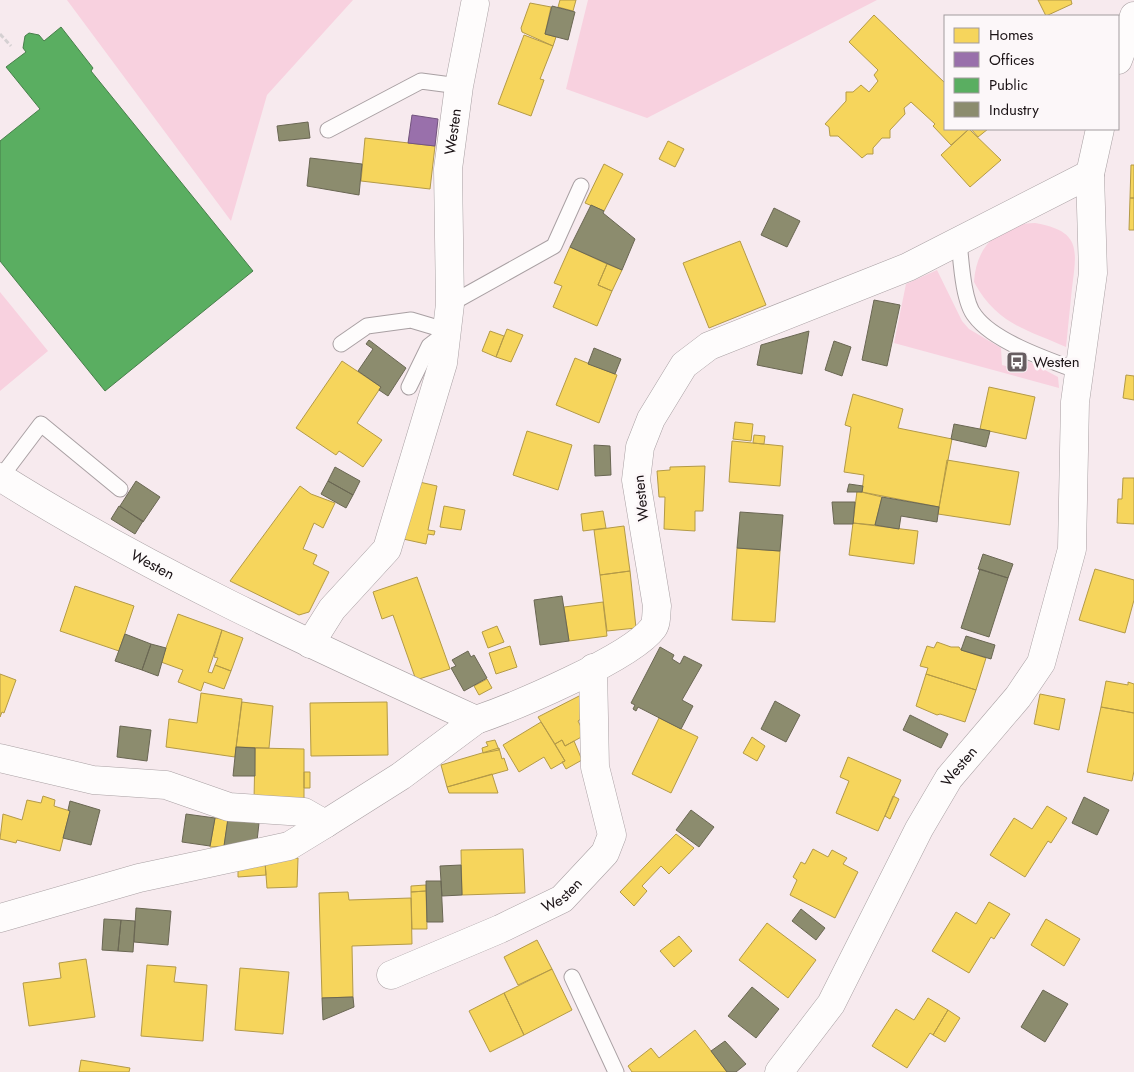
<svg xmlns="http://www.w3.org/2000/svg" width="1134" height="1072" viewBox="0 0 1134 1072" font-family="Jost,sans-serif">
  <rect width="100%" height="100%" fill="#f7eaee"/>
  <path fill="#f8d1df" d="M 67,0 L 353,0 L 267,95 L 231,221 Z
    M 588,0 L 877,0 L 647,118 L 566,89 Z
    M 1035,223 C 1081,231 1077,249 1072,288 C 1070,308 1068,327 1066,347 C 1025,329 997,324 974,282 C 976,246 999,224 1035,223 Z
    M 937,270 L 962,321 L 969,329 L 1001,348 L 1002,365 L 1025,371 L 1026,360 L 1058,377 L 1059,388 L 894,343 L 906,284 Z
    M 0,292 L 48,351 L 0,391 Z"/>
  <path fill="#f6d55c" stroke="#b49a47" d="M 560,0 L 576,0 L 573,11 L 558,7 Z
    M 1038,0 L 1071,0 L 1072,4 L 1046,16 Z
    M 530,3 L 551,7 L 545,34 L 556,37 L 553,46 L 522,32 L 521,28 Z
    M 874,15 L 945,83 L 945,129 L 969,129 L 951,145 L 933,126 L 935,124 L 911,102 L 904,108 L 905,114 L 890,130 L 890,138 L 882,138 L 873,148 L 873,154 L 867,154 L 862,158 L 838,136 L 830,136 L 829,127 L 825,124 L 846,101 L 846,92 L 853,92 L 861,85 L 869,92 L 878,81 L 874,75 L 878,70 L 849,42 Z
    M 524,35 L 553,46 L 540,79 L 544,80 L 531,116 L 498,104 Z
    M 969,129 L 1001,160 L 970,187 L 941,155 Z
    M 971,129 L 988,129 L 978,137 Z
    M 365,138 L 435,146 L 430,189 L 361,181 Z
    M 668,141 L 684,149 L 675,167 L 659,159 Z
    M 604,164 L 623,174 L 604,211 L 585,203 Z
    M 1131,165 L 1134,165 L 1134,198 L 1130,198 Z
    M 1130,198 L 1134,198 L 1134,230 L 1129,230 Z
    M 740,241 L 766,305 L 709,328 L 683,263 Z
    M 570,247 L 607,264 L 598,285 L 612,291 L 597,326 L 553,307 L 562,286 L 554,283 Z
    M 607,264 L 622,270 L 612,291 L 598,285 Z
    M 507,329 L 523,335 L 511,362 L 496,357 Z
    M 490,331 L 504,336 L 496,357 L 482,351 Z
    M 575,358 L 617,375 L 599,423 L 556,405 Z
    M 342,361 L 381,387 L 357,423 L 382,440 L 363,467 L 339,451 L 336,455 L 296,428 Z
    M 1126,375 L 1134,376 L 1134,400 L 1123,398 Z
    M 989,387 L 1035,397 L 1026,439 L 980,429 Z
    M 853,394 L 903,409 L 898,428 L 952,439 L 939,507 L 862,492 L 864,475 L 844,472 L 851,427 L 845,425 Z
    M 735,422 L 753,424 L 751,441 L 733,439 Z
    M 527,431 L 572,445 L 558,490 L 513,475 Z
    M 754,435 L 765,436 L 764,444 L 753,443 Z
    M 732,441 L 783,446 L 780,486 L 729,482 Z
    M 947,460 L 1019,472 L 1010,525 L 938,514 Z
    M 705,466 L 703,511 L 695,511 L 695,531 L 664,529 L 665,497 L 659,497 L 657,471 L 670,470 L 670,467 Z
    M 1123,478 L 1134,478 L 1134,524 L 1117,523 L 1118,499 L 1122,499 Z
    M 415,481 L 437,486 L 428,530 L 435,531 L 434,535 L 428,534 L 426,544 L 403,539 Z
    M 300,486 L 311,494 L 335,503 L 323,528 L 314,523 L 303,549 L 317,555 L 313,564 L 329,572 L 309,612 L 299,615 L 230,581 Z
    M 857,491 L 882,497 L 875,525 L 853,523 Z
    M 444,506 L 465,510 L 461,530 L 440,527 Z
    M 603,511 L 606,528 L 583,531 L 581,514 Z
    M 853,523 L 918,531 L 914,564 L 849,555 Z
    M 624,526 L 630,571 L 600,575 L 594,530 Z
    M 737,548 L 780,551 L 775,622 L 732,620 Z
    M 1095,569 L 1134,580 L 1134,600 L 1125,633 L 1079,620 Z
    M 630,571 L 636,628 L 607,631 L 600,575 Z
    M 417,577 L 450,669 L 416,680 L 393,615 L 382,619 L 373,592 Z
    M 75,586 L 134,606 L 119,651 L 60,631 Z
    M 603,602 L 607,636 L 569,641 L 564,607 Z
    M 178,614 L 222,630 L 208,672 L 212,673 L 215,665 L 231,671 L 224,689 L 204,682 L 201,691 L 178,682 L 183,670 L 161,662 Z
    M 497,626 L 504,642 L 488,648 L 482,632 Z
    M 222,630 L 243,638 L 231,671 L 215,665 L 218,658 L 214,657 Z
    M 937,642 L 951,647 L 959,647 L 961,650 L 986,658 L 976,690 L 926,674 L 928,668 L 920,666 L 927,646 L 934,648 Z
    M 510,646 L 517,667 L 496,674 L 489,653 Z
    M 0,674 L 16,680 L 4,713 L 2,712 L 0,717 Z
    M 926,674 L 976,690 L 965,722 L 940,714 L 937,715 L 916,706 Z
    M 487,679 L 492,688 L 479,695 L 474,686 Z
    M 1106,681 L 1128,685 L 1128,682 L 1134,684 L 1134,713 L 1101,707 Z
    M 201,693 L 242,699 L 235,757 L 166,747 L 169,719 L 197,723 Z
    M 583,694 L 586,715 L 578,721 L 585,735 L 565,746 L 562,740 L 555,744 L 538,717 Z
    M 1040,694 L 1065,699 L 1059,730 L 1034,724 Z
    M 242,702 L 273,706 L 269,748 L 236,747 Z
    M 387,702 L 388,755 L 311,756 L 310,703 Z
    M 1101,707 L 1134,713 L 1134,771 L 1132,781 L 1087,772 Z
    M 659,718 L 698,737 L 671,793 L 632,774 Z
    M 541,722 L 565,761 L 551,769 L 544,757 L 519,772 L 503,745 Z
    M 752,737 L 765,746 L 757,761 L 743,753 Z
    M 495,740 L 499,750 L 483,753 L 482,748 L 488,746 L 486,742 Z
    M 562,740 L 565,746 L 574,741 L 582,760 L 566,769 L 562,762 L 565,761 L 555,744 Z
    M 255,748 L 304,749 L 304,801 L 254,801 Z
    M 499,748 L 502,759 L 504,758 L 508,770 L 447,787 L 441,765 Z
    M 848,757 L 901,780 L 878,831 L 836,813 L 849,781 L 840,777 Z
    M 304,772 L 310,772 L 310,788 L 304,788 Z
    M 492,774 L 498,793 L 449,793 L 447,787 Z
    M 43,796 L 55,800 L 54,806 L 70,811 L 60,851 L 17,840 L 16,843 L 0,839 L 3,814 L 22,820 L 27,800 L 41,803 Z
    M 893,796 L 899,799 L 890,819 L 885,816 Z
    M 1047,806 L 1067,818 L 1051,843 L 1048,841 L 1025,877 L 990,855 L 1014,818 L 1032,829 Z
    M 215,818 L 228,820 L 224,846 L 210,847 Z
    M 676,834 L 694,848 L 669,874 L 661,866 L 642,886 L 647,891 L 634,906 L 620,892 Z
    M 523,849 L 525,893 L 462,895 L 461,850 Z
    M 813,849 L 828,857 L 832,850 L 847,858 L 843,864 L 858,872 L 835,918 L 790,895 L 797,880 L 793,877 L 801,862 L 805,864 Z
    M 298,858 L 297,887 L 267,888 L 265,862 Z
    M 265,862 L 266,875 L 238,877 L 238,866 Z
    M 426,885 L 426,891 L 411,892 L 411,886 Z
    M 426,891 L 427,929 L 412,929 L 411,892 Z
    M 348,892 L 349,900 L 411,898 L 412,944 L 352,946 L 353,997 L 322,998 L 319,893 Z
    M 989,902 L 1010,914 L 994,939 L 991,937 L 969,973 L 932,951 L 956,912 L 976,924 Z
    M 1046,919 L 1080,939 L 1064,966 L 1031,945 Z
    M 767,923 L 816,960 L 788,998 L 739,960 Z
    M 679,936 L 692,951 L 674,967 L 660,951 Z
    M 537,940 L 552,969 L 518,985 L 504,957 Z
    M 86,959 L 95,1017 L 29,1026 L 23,983 L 61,978 L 59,963 Z
    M 147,965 L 176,967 L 174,982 L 207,985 L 203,1041 L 141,1036 Z
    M 240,968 L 289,972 L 283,1034 L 235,1030 Z
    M 552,969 L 572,1010 L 524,1035 L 504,993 Z
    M 504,993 L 524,1035 L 490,1052 L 469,1011 Z
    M 928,998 L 948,1010 L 933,1035 L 930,1033 L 907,1068 L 872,1046 L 896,1009 L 914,1020 Z
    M 948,1010 L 960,1018 L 945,1042 L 933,1035 Z
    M 695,1030 L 727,1072 L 632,1072 L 628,1066 L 651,1048 L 659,1058 Z
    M 81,1060 L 130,1068 L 129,1072 L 79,1072 Z"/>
  <path fill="#9970ab" stroke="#73547e" d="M 412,115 L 438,119 L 435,146 L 408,143 Z"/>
  <path fill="#5aae61" stroke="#477f4a" d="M 61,27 L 93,68 L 91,71 L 253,271 L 105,391 L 0,261 L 0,141 L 40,109 L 6,67 L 26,52 L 23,48 L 25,36 L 29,33 L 39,35 L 44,41 Z"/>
  <path fill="#8c8c6e" stroke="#6a6753" d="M 552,6 L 575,12 L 568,40 L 545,34 Z
    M 308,122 L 310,138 L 279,141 L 277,126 Z
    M 310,158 L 362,164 L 359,195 L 307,186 Z
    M 591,205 L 604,211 L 603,213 L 635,239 L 622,270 L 570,247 Z
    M 774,208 L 800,221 L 787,247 L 761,235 Z
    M 874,300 L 900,305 L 887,366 L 862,360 Z
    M 809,331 L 802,374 L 757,365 L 761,345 Z
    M 369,340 L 406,368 L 388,396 L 379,390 L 381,387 L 358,371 L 373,349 L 366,344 Z
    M 834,341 L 851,347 L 842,376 L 825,370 Z
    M 594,348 L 621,359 L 615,374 L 588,364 Z
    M 954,424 L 990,431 L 986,447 L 951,439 Z
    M 594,445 L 610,446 L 611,475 L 595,476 Z
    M 335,467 L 360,481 L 353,495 L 328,481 Z
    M 136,481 L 160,497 L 143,522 L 120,506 Z
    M 328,481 L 353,495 L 346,508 L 321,494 Z
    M 849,484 L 863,486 L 862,492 L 847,492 Z
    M 882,497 L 939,507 L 937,522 L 901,516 L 899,529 L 875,525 Z
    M 832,502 L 855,502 L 853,524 L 834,524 Z
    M 119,506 L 143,521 L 135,534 L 111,519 Z
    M 740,512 L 783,515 L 780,551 L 737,548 Z
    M 983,554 L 1013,564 L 1008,578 L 978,569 Z
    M 980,569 L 1008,578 L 989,637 L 961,628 Z
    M 562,596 L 569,641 L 540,645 L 534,600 Z
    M 125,634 L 151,644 L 142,670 L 115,661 Z
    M 966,636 L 995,645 L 991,659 L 961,650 Z
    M 151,644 L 166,648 L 158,676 L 142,670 Z
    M 660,647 L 674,655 L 672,659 L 680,664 L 684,656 L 702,665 L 682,700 L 693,706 L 681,729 L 638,707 L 636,711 L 633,709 L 635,705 L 631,703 Z
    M 468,651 L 471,657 L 474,655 L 487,678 L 464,691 L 451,668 L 456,666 L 452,660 Z
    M 775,701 L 800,715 L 786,742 L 761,729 Z
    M 910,715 L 948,734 L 941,748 L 903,730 Z
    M 120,726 L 151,730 L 147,761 L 117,757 Z
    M 236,747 L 255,748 L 255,776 L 233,776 Z
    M 1084,797 L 1109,810 L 1097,835 L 1072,823 Z
    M 70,801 L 100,810 L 91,845 L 63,838 L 70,811 L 68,810 Z
    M 691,810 L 714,827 L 699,847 L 676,830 Z
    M 186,814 L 215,818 L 210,846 L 182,842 Z
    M 228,818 L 259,823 L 257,841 L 224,846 Z
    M 461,865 L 462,895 L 442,896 L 440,866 Z
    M 426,881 L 441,881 L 443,922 L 427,922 Z
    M 136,908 L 171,911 L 168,945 L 134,942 Z
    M 801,909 L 825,928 L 816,940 L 792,921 Z
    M 104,919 L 121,920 L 118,951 L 102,950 Z
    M 121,920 L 135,921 L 133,952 L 118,951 Z
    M 752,987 L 779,1009 L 756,1038 L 728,1016 Z
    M 1043,990 L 1068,1004 L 1045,1042 L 1021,1027 Z
    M 353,997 L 354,1007 L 323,1020 L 322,998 Z
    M 725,1041 L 746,1064 L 736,1072 L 727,1072 L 711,1051 Z"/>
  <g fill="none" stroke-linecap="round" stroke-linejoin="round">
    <g stroke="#a9a0a3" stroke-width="17">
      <path id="service" d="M 328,130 L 421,81 L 459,86
        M 959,241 C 961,260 963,302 975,316 C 994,342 1051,361 1081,372
        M 450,304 L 554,246 L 581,186
        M 341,344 L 367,326 L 411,320 L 448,331
        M 409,387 L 429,346 L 447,332
        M 1,477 L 41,424 L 120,489
        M 572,977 L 616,1072"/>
    </g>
    <g stroke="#a9a0a3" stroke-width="29">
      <g id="minor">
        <path d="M 1118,60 L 1134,16"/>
        <path id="s1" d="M 0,477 C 151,572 314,646 476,720 C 514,707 631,658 653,628 C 657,623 656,613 657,606 L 636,480 L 640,447 L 651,419 L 684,365 L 709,346 L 908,267 L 1090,174"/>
        <path id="s2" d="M 310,644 L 332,609 L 387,549 L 443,363 L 450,304 L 448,169 L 459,86 L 475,4"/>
        <path d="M 0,758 L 93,780 L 166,785 L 229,807 L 304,812 L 325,824 L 401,776 L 476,720"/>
        <path d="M 0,918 L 139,878 L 289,846 L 325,824"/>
        <path id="s3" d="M 391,975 L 500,929 L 562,899 L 605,853 L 612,835 L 595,767 L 593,668"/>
        <path id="s4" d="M 779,1072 L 831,1004 L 919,829 L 949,778 L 1018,697 L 1041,663 L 1072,549 L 1075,402 L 1093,273 L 1090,174 L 1100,129"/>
      </g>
    </g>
    <path stroke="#d5d0d2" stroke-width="3" stroke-dasharray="5 2.5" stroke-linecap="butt" d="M 0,34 L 11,46"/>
    <use href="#service" stroke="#fefcfc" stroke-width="15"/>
    <use href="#minor" stroke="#fefcfc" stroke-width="28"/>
  </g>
  <defs>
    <g id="bus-square" transform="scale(1.125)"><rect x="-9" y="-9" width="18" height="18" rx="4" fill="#675e61" stroke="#fcf7f9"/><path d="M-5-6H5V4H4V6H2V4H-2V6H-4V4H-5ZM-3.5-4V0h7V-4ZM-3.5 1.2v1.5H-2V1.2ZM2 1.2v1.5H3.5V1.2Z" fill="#fff"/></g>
  </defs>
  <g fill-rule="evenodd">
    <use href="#bus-square" x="1017" y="362"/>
  </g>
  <g text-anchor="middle" stroke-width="5" stroke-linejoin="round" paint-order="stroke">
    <g font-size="15" fill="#1a1215" stroke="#fcf7f9">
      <text dy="5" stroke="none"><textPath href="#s2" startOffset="549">Westen</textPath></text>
      <text transform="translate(641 498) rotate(-96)" y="5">Westen</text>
      <text dy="5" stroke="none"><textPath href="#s1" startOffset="176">Westen</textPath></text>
      <text dy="5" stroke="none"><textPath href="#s4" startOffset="356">Westen</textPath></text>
      <text dy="5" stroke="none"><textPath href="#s3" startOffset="189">Westen</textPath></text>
    </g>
    <g font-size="15" fill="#1a1215" stroke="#fcf7f9" text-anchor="start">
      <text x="1033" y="367">Westen</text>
    </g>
  </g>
  <rect x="944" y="15" width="175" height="115" fill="#fcf7f9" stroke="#a29b9e"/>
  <rect x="954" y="28" width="25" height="15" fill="#f6d55c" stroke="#a29b9e"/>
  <text x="989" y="40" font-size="15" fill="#1a1215">Homes</text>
  <rect x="954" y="52" width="25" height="15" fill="#9970ab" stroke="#a29b9e"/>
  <text x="989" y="65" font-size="15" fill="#1a1215">Offices</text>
  <rect x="954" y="78" width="25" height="15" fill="#5aae61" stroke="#a29b9e"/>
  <text x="989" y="90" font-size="15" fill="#1a1215">Public</text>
  <rect x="954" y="102" width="25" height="15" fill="#8c8c6e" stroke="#a29b9e"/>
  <text x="989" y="115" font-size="15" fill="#1a1215">Industry</text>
</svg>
